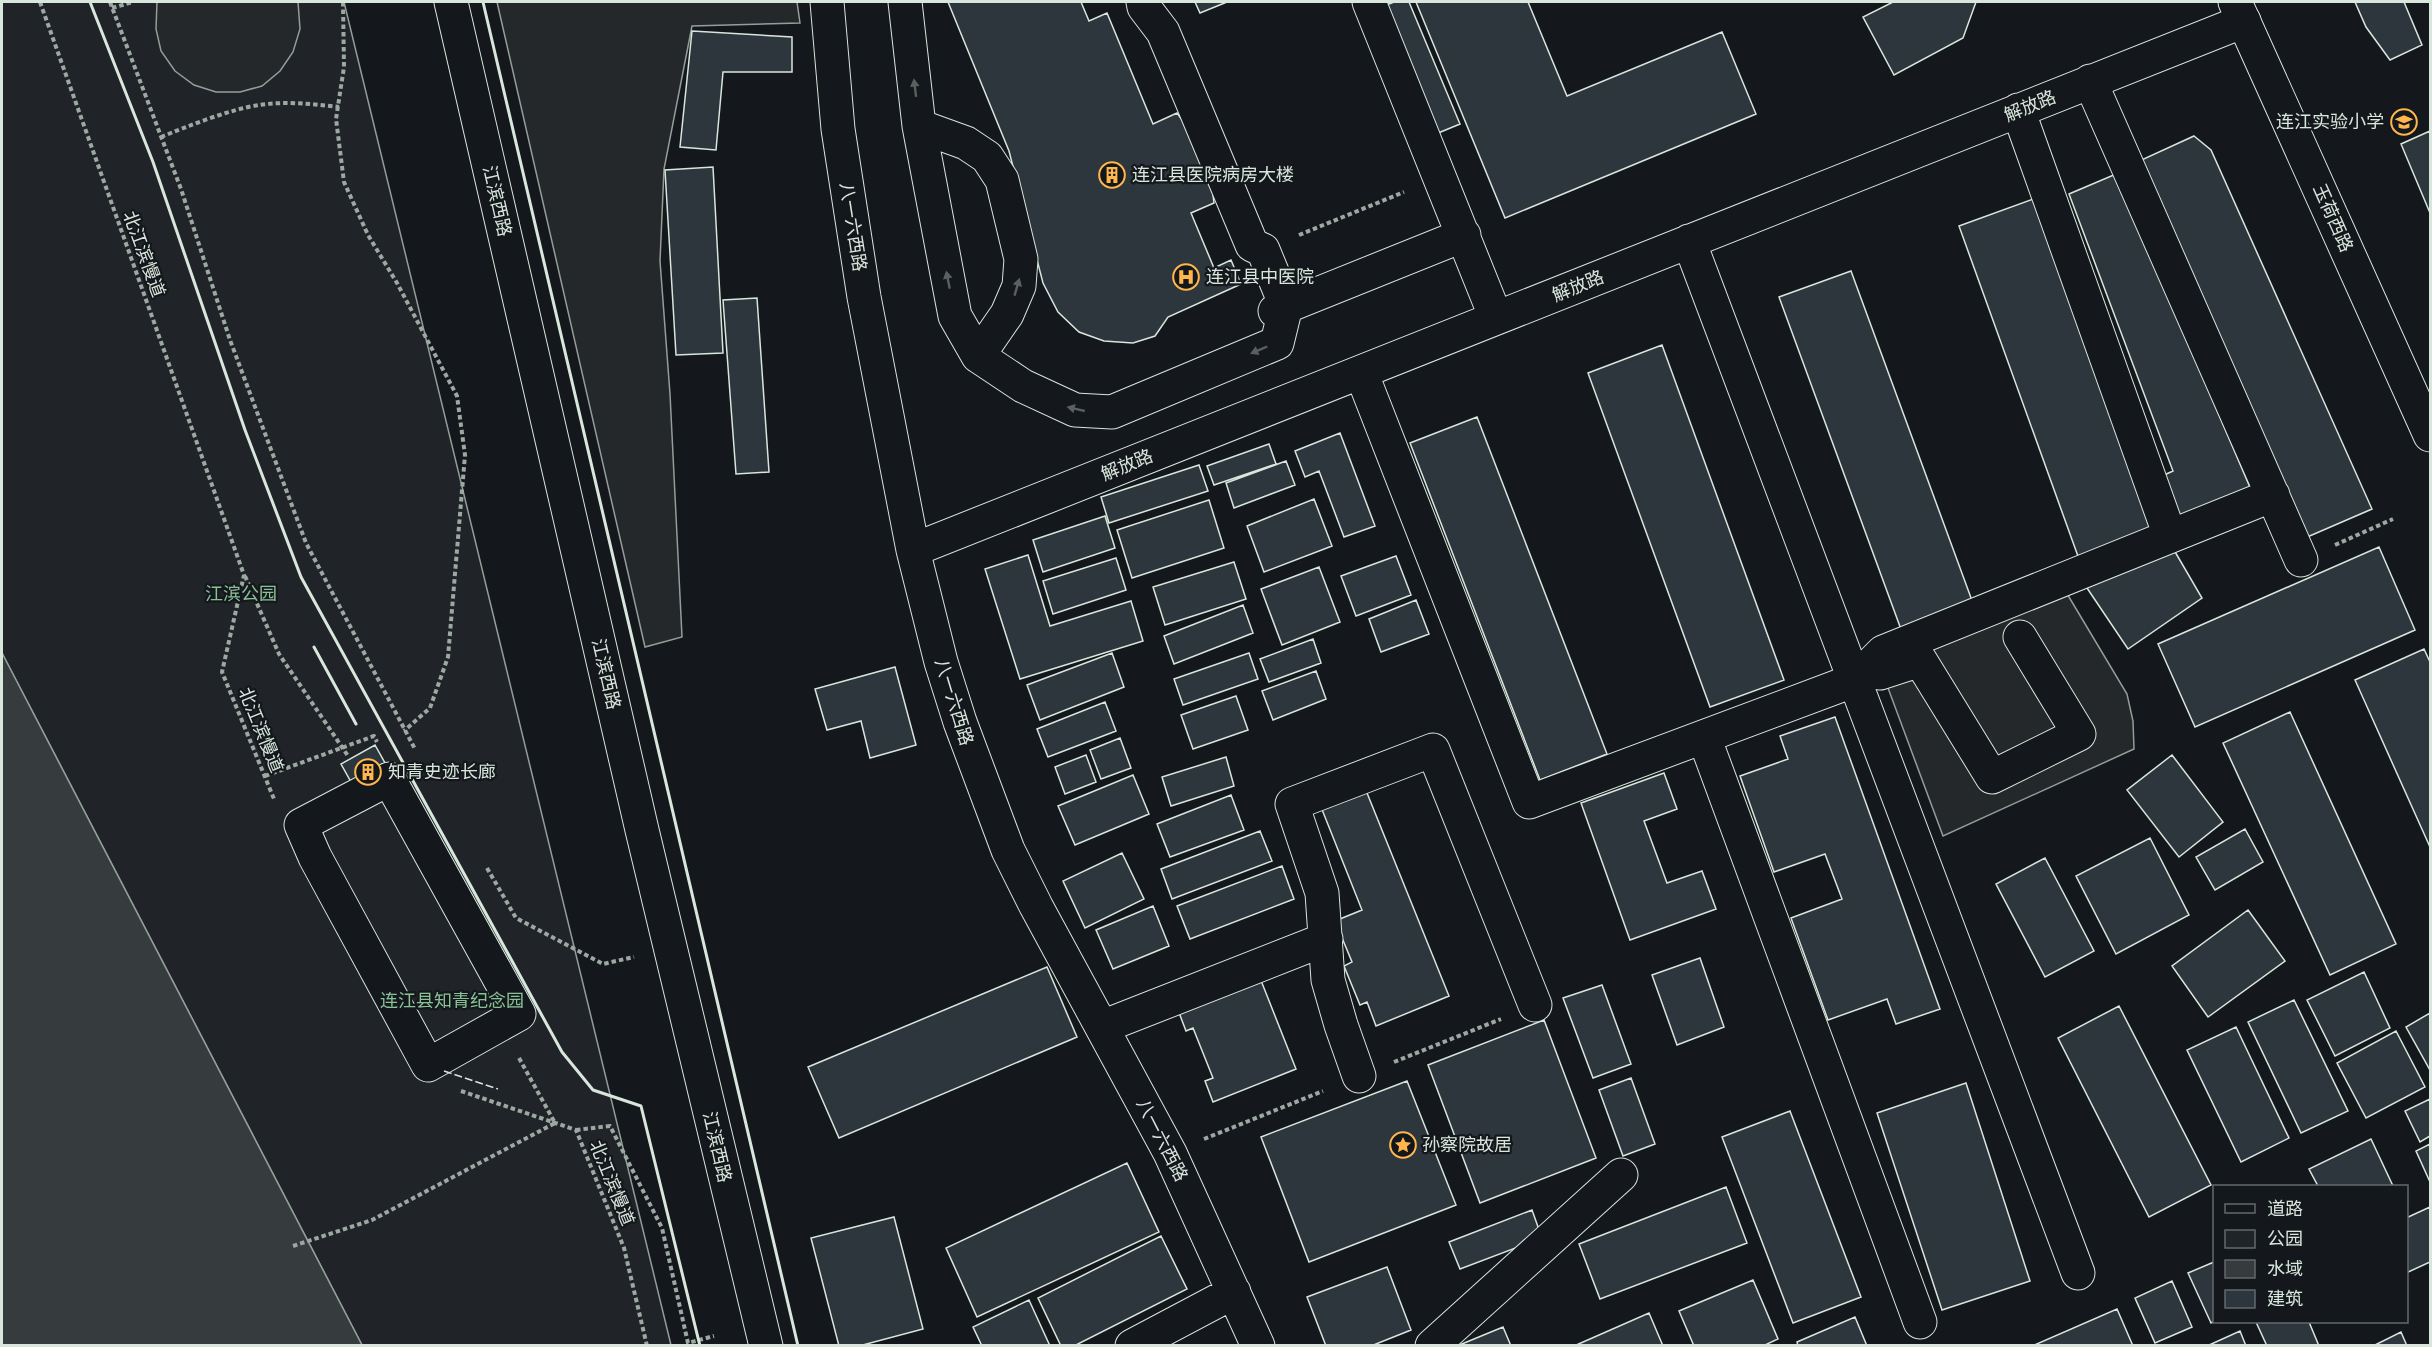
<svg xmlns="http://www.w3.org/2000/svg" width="2432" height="1347" viewBox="0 0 2432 1347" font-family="'Sofia Sans Condensed','Noto Sans SC',sans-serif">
  <rect width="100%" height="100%" fill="#14181c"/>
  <path fill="#202428" stroke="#939e99" stroke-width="1.5" d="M 2,2 L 344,2 L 671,1345 L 362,1345 L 2,653 Z"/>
  <path fill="#24282b" stroke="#939e99" stroke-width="1.5" d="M 157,2 L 298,2 L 300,29 L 293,52 L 280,71 L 262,86 L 240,92 L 216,92 L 194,85 L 175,71 L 161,51 L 156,29 Z
    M 497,2 L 797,2 L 800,23 L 692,26 L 664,169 L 660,261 L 670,394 L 682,637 L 645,647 Z
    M 2063,587 L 2127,694 L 2133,721 L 2134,749 L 1943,836 L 1878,661 Z"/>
  <path fill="#363b3e" stroke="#939e99" stroke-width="1.5" d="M 2,653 L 362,1345 L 2,1345 Z"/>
  <path fill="#2c363c" stroke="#d8e6dc" stroke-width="1.5" d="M 948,2 L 1081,2 L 1089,21 L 1107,13 L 1153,124 L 1177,113 L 1191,132 L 1211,180 L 1214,203 L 1191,213 L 1214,268 L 1231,260 L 1241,284 L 1168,317 L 1155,336 L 1133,343 L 1104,341 L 1079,332 L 1058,312 L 1043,283 L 1009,151 Z
    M 1195,2 L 1227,2 L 1200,13 Z
    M 1394,2 L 1409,2 L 1460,124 L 1414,143 L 1361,15 Z
    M 1416,2 L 1528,2 L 1567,96 L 1722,32 L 1756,114 L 1505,218 Z
    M 1893,2 L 1976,2 L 1963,38 L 1894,75 L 1863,17 Z
    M 2355,2 L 2404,2 L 2422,45 L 2390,60 L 2366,27 Z
    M 692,31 L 792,37 L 792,72 L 723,72 L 716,150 L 680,147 Z
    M 2430,131 L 2430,213 L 2401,144 Z
    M 2194,136 L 2211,150 L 2372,509 L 2305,538 L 2137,162 Z
    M 713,167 L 723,353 L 676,355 L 665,170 Z
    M 2116,174 L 2252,492 L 2178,522 L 2162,476 L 2173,471 L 2069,194 Z
    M 2036,198 L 2155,532 L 2079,559 L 1959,226 Z
    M 1851,271 L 1974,606 L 1902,632 L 1779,297 Z
    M 757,298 L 769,472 L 736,474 L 723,300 Z
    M 1662,345 L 1784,680 L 1710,707 L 1588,373 Z
    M 1477,417 L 1607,754 L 1540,780 L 1410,443 Z
    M 1340,433 L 1375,526 L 1344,537 L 1319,471 L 1305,477 L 1295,451 Z
    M 1269,444 L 1276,464 L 1214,485 L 1207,466 Z
    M 1286,461 L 1295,485 L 1234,508 L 1226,483 Z
    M 1199,465 L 1208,491 L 1109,523 L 1101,497 Z
    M 1314,499 L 1332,546 L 1264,572 L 1247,526 Z
    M 1209,500 L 1224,548 L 1132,578 L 1117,530 Z
    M 1105,516 L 1115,548 L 1043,572 L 1033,540 Z
    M 2379,547 L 2415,630 L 2195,727 L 2158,644 Z
    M 2174,550 L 2202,598 L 2128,649 L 2085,585 Z
    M 1028,555 L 1050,626 L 1131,601 L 1143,641 L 1020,679 L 985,569 Z
    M 1396,556 L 1411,595 L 1356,616 L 1341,576 Z
    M 1116,558 L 1126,590 L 1053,614 L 1043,581 Z
    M 1234,562 L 1246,599 L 1165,625 L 1153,587 Z
    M 1319,567 L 1340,622 L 1282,645 L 1261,589 Z
    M 1416,600 L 1429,634 L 1381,652 L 1369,619 Z
    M 1243,605 L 1253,633 L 1174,664 L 1164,636 Z
    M 1313,639 L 1321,663 L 1269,682 L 1260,659 Z
    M 2424,649 L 2430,662 L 2430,847 L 2355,680 Z
    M 1112,653 L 1124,687 L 1040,720 L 1027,685 Z
    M 1249,653 L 1258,679 L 1183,705 L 1174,679 Z
    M 895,667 L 916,745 L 870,758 L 861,721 L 827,730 L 815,689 Z
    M 1316,671 L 1326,699 L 1273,720 L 1262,691 Z
    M 1236,696 L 1248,730 L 1193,749 L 1181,715 Z
    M 1105,702 L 1116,731 L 1048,757 L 1037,729 Z
    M 2290,712 L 2396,944 L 2330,975 L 2223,743 Z
    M 1835,717 L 1940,1009 L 1896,1024 L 1887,999 L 1828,1020 L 1791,918 L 1842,899 L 1825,854 L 1774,872 L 1740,776 L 1788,759 L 1780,736 Z
    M 1120,738 L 1131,768 L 1101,779 L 1090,750 Z
    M 375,745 L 394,779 L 360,798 L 341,764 Z
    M 1086,755 L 1096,782 L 1065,794 L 1055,767 Z
    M 2172,755 L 2223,822 L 2179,857 L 2127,790 Z
    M 1226,757 L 1234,786 L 1171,806 L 1162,777 Z
    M 1664,773 L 1677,809 L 1644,821 L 1667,883 L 1702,871 L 1716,909 L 1630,940 L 1581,803 Z
    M 1133,775 L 1149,814 L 1075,845 L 1058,806 Z
    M 1365,788 L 1449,996 L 1376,1026 L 1367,1002 L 1360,1005 L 1344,966 L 1352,962 L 1335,921 L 1362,910 L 1321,807 Z
    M 1231,795 L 1244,830 L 1170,857 L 1157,824 Z
    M 2245,829 L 2263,862 L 2215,890 L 2196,857 Z
    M 1260,831 L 1272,861 L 1172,899 L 1161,869 Z
    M 2150,838 L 2189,915 L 2116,954 L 2076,876 Z
    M 1122,853 L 1144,899 L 1085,928 L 1063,881 Z
    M 2045,858 L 2094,951 L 2045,977 L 1996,884 Z
    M 1282,866 L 1294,899 L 1190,939 L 1177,906 Z
    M 1153,906 L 1169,946 L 1113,969 L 1096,930 Z
    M 2248,910 L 2285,961 L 2208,1017 L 2172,966 Z
    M 1700,958 L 1724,1027 L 1677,1045 L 1652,975 Z
    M 1047,967 L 1077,1037 L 839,1138 L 808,1067 Z
    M 2364,972 L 2390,1028 L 2335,1056 L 2307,1000 Z
    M 1260,978 L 1296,1069 L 1213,1102 L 1205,1081 L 1213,1078 L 1193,1028 L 1186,1031 L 1178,1010 Z
    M 1602,985 L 1631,1064 L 1593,1078 L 1563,998 Z
    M 2294,1000 L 2348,1111 L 2301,1133 L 2248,1022 Z
    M 2119,1006 L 2211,1185 L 2149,1217 L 2058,1038 Z
    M 2430,1013 L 2430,1070 L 2406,1027 Z
    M 1544,1020 L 1596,1158 L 1480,1203 L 1428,1065 Z
    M 2236,1027 L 2289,1138 L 2241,1162 L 2187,1050 Z
    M 2396,1031 L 2425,1087 L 2366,1118 L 2337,1063 Z
    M 1631,1078 L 1655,1144 L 1623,1156 L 1599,1090 Z
    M 1407,1081 L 1456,1205 L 1309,1262 L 1261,1137 Z
    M 1966,1083 L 2030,1281 L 1942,1310 L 1877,1113 Z
    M 2430,1099 L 2430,1136 L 2420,1142 L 2405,1111 Z
    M 1790,1111 L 1861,1297 L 1793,1323 L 1722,1137 Z
    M 2371,1139 L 2393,1186 L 2318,1186 L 2309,1169 Z
    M 2430,1144 L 2430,1182 L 2416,1151 Z
    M 1127,1163 L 1159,1232 L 977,1317 L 946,1248 Z
    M 1726,1187 L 1747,1243 L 1600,1299 L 1579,1244 Z
    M 2430,1207 L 2430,1262 L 2406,1273 L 2406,1218 Z
    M 1532,1210 L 1542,1238 L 1460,1269 L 1449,1242 Z
    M 894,1217 L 923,1329 L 859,1346 L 839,1346 L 811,1238 Z
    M 1161,1236 L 1187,1289 L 1074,1346 L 1061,1346 L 1038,1298 Z
    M 2214,1262 L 2214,1321 L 2211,1323 L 2188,1273 Z
    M 1387,1267 L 1411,1330 L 1371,1346 L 1326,1346 L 1307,1297 Z
    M 1753,1280 L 1778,1339 L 1763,1346 L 1694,1346 L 1679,1311 Z
    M 2172,1281 L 2192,1327 L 2155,1343 L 2135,1298 Z
    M 1029,1300 L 1050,1346 L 982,1346 L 973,1327 Z
    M 2117,1309 L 2133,1346 L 2032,1346 Z
    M 1649,1313 L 1663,1346 L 1574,1346 Z
    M 1855,1317 L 1867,1346 L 1798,1346 L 1797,1342 Z
    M 2256,1322 L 2309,1322 L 2319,1346 L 2267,1346 Z
    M 1503,1327 L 1511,1346 L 1457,1346 Z
    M 2240,1331 L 2246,1346 L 2207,1346 Z
    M 2401,1332 L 2407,1346 L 2373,1346 Z"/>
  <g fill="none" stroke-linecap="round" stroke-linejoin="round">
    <g stroke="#d8e6dc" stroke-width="35">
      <path id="minor" d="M 827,2 L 838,129 L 864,297 L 913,550 L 941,662 L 960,722 L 1008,850 L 1036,906 L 1170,1153 L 1258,1346
        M 905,2 L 919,126 L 955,316 L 978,356 L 1023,386 L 1075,410 L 1112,412 L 1277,343 L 1286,306 L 1263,250 L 1252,245 L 1163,32 L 1144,7 L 1143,2
        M 1369,2 L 1496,318
        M 2090,81 L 2301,560
        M 2018,110 L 2170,536
        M 919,126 L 966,143 L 987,157 L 1002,180 L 1021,259 L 1019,286 L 1007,314 L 978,356
        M 1689,241 L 2078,1273
        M 1275,311 L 1464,235
        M 1361,372 L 1529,802 L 1855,680 L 1883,652 L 2273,495
        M 913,550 L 2244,21
        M 1880,673 L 1920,660 L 1992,777 L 2079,734 L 2020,637
        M 1704,737 L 1920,1322
        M 389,779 L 519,1014 L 428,1065 L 315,857 L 301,825 Z
        M 1102,1027 L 1326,939
        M 1359,1076 L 1341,1025 L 1328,980 L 1322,893 L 1292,804 L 1433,750 L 1535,1005
        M 1132,1346 L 1234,1292
        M 1432,1346 L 1621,1175"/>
    </g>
    <g stroke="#d8e6dc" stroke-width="35">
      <path id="major" d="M 451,2 L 642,830 L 766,1346
        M 2235,2 L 2430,435"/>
    </g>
    <path stroke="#9da8a2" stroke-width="4" stroke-dasharray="4.5 3" stroke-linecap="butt" d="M 40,2 L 244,575 L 222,672 L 274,799
      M 110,2 L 181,189 L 230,340 L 306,543 L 415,749
      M 343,2 L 344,67 L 336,119 L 344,182 L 368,235 L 397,283 L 457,396 L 465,455 L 448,657 L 430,708 L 404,731
      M 112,8 L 133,2
      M 161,137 C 188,126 231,109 259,105 C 285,101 312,104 339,107
      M 1299,235 L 1404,192
      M 2335,545 L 2393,519
      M 245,576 L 279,654 L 348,756
      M 265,776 L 374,736 L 377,742
      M 487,868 L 516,918 L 603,964 L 634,957
      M 1394,1062 L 1501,1019
      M 461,1091 L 576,1130 L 624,1248 L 647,1346
      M 576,1130 L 610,1126 L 662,1228 L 688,1343 L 714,1336
      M 1204,1139 L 1323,1091
      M 293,1246 L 372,1220 L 555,1123 L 519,1058"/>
    <use href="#minor" stroke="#14181c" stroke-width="33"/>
    <use href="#major" stroke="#14181c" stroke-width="33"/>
    <path stroke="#d8e6dc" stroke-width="1.5" stroke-dasharray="8 3" stroke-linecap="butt" d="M 444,1071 L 498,1089"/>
    <path stroke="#d8e6dc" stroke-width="3" d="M 90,2 L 153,162 L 245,430 L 301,577 L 562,1052 L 593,1090 L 641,1106 L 700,1346
      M 483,2 L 798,1346
      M 314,647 L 356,724"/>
  </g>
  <defs><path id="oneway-solid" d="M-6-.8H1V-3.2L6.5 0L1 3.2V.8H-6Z" transform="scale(1.5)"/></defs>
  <g fill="#59605f">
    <use href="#oneway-solid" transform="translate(915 88) rotate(-97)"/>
    <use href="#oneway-solid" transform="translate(948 280) rotate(-101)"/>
    <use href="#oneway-solid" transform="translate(1017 287) rotate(-74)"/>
    <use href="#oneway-solid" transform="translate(1259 350) rotate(157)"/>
    <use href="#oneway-solid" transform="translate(1076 409) rotate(-167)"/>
  </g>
  <defs>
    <g id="school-ring" transform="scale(1.35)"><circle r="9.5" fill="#14181c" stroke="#ffb74d" stroke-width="1.5"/><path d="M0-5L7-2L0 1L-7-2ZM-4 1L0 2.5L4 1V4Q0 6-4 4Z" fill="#ffb74d"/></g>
    <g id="building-ring" transform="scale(1.35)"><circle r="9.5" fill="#14181c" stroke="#ffb74d" stroke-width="1.5"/><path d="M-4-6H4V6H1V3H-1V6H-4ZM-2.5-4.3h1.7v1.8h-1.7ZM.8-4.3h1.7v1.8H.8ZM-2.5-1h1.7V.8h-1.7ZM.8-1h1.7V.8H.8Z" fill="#ffb74d"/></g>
    <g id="hospital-ring" transform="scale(1.35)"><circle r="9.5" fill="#14181c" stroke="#ffb74d" stroke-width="1.5"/><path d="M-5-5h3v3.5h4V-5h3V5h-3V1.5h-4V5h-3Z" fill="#ffb74d"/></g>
    <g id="sight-ring" transform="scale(1.35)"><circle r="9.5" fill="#14181c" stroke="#ffb74d" stroke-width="1.5"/><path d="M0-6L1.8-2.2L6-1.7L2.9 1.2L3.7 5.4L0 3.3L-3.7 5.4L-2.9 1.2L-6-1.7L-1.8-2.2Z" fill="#ffb74d"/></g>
  </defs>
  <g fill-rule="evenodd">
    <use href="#school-ring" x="2404" y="122"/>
    <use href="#building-ring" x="1112" y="175"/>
    <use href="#hospital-ring" x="1186" y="277"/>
    <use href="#building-ring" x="368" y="772"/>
    <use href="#sight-ring" x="1403" y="1145"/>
  </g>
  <g text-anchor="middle" stroke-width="4.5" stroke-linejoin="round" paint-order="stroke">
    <g font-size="18" fill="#d8e6dc" stroke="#14181c">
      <text transform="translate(2030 106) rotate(-22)" y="6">解放路</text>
      <text transform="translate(497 201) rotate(77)" y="6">江滨西路</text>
      <text transform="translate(2333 218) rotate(66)" y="6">玉荷西路</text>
      <text transform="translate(853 227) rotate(81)" y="6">八一六西路</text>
      <text transform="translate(144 254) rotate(70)" y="6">北江滨慢道</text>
      <text transform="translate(1578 286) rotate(-22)" y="6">解放路</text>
      <text transform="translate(1127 465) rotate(-22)" y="6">解放路</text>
      <text transform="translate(606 674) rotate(77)" y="6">江滨西路</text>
      <text transform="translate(954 702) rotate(73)" y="6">八一六西路</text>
      <text transform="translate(261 730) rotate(68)" y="6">北江滨慢道</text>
      <text transform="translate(1162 1140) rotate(63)" y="6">八一六西路</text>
      <text transform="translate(717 1147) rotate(77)" y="6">江滨西路</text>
      <text transform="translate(612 1183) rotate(68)" y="6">北江滨慢道</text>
    </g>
    <g font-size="18" fill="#d8e6dc" stroke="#14181c" text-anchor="start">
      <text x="2384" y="128" text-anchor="end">连江实验小学</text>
      <text x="1132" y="181">连江县医院病房大楼</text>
      <text x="1206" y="283">连江县中医院</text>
      <text x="388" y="778">知青史迹长廊</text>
      <text x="1422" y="1151">孙察院故居</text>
    </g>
    <g font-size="18" fill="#8ac095" stroke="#14181c">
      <text x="241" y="600">江滨公园</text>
      <text x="452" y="1007">连江县知青纪念园</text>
    </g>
  </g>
  <rect width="2432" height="1347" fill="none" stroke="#d8e6dc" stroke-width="6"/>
  <rect x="2213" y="1185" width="195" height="138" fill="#14181c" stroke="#626a69" stroke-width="1.5"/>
  <rect x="2225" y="1204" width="30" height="9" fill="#14181c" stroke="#626a69" stroke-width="1.5"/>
  <text x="2267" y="1215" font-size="18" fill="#d8e6dc">道路</text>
  <rect x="2225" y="1230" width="30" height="18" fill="#202428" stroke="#626a69" stroke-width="1.5"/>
  <text x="2267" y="1245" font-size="18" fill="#d8e6dc">公园</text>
  <rect x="2225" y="1260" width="30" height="18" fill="#363b3e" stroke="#626a69" stroke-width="1.5"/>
  <text x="2267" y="1275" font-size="18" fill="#d8e6dc">水域</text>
  <rect x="2225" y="1290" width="30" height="18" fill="#2c363c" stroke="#626a69" stroke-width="1.5"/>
  <text x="2267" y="1305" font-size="18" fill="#d8e6dc">建筑</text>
</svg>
